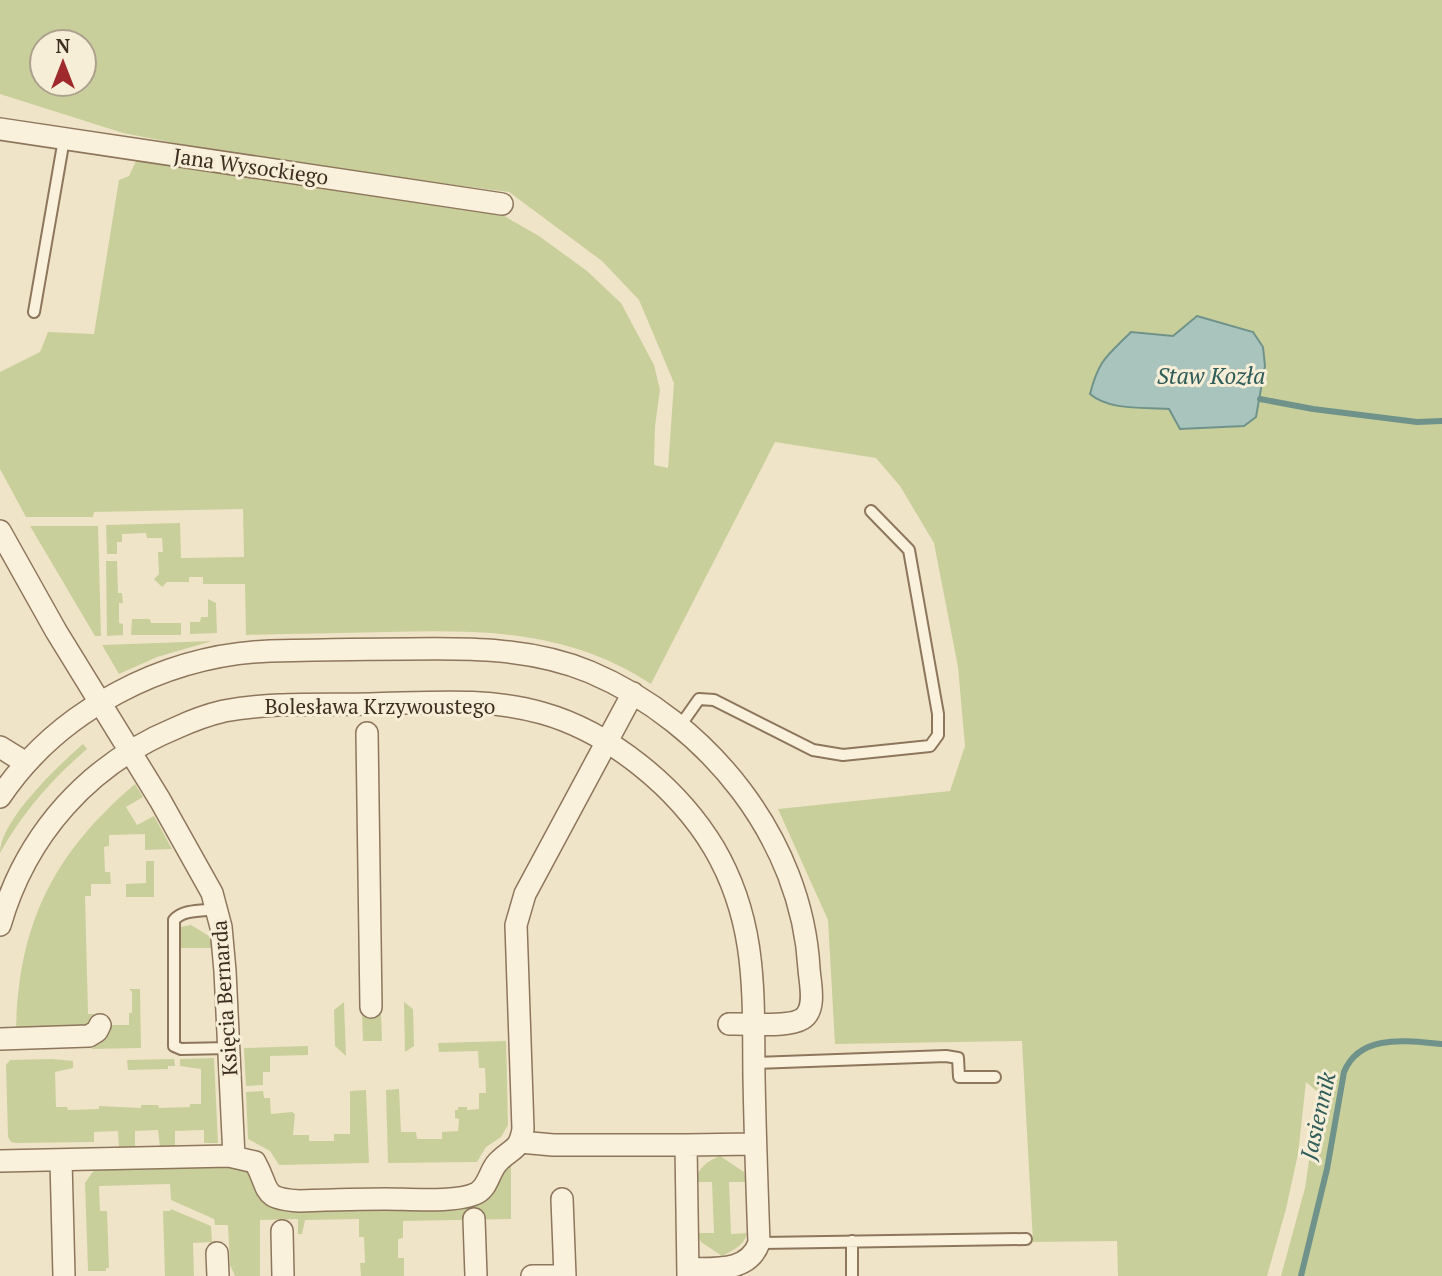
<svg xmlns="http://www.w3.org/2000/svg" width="1442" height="1276" viewBox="0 0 1442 1276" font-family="'PT Serif',serif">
  <rect width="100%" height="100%" fill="#f0e4c8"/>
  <path fill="#c9cf9b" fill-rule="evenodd" d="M 0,0 L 1442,0 L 1442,1276 L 1281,1276 L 1305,1188 L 1319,1093 L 1306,1082 L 1298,1154 L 1286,1209 L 1267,1276 L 1118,1276 L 1117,1241 L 1033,1242 L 1022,1041 L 835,1044 L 828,920 L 778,809 L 950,791 L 965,746 L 958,667 L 934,543 L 900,486 L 876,458 L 775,442 L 651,684 C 567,629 482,630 385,632 C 339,633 292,634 246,635 L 245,584 L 203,584 L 203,577 L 189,577 L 189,582 L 167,582 L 162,587 L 154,579 L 159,574 L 158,552 L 163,552 L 162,538 L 147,538 L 146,533 L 122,534 L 122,542 L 117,542 L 117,554 L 107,554 L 106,525 L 180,523 L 181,558 L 244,557 L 243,509 L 94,512 L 93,517 L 26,517 L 0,469 L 0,372 L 40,352 L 48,332 L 94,334 L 119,180 L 129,176 L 137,159 L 499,213 L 539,236 L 587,271 L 621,303 L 654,365 L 660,390 L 655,426 L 654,465 L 668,468 L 674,383 L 639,300 L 602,261 L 509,192 L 273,162 L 123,133 L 0,94 ZM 42,42 L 84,42 L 84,84 L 42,84 Z
    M 30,526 L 98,526 L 101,636 L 95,636 Z
    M 106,561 L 117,561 L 118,593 L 122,593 L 123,603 L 119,603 L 119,623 L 123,624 L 123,635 L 107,636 Z
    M 208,599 L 216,603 L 217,633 L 190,634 L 190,622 L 200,622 L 201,617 L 208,617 Z
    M 132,619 L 150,619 L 151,623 L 181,623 L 181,635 L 131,635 Z
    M 212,641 L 157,657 L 119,674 L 102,645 Z
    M 83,744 L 87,749 C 52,779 23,812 0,853 C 0,820 59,765 83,744 Z
    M 135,784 L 143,797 L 126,807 L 137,825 L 154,816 L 172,849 L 145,850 L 145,834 L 109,835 L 109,846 L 104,847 L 105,872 L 110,872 L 111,884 L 91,884 L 91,896 L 85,896 L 88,1014 L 94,1014 L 94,1025 L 16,1032 C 18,924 53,854 135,784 Z
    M 146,861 L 154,861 L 154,897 L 126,897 L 126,884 L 146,883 Z
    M 191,925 L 209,936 L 212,948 L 181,948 L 180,927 Z
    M 129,989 L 140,989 L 141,1048 L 91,1049 L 102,1042 L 112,1025 L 129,1025 L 129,1013 L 132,1013 L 132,992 Z
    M 344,1002 L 346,1056 L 335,1046 L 334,1010 Z
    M 404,1002 L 413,1009 L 414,1046 L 405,1052 Z
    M 362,1013 L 381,1013 L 382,1041 L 363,1041 Z
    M 506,1041 L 508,1125 L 501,1137 L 486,1147 L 477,1162 L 388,1163 L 386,1090 L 399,1089 L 401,1132 L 416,1132 L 417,1139 L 442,1139 L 442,1132 L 458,1131 L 459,1119 L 455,1118 L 455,1110 L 458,1110 L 458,1107 L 467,1107 L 467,1110 L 479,1109 L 479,1093 L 486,1093 L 485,1068 L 479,1068 L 478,1051 L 439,1052 L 438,1043 Z
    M 308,1046 L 308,1055 L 270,1056 L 270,1072 L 263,1072 L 263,1085 L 246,1086 L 244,1048 Z
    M 214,1058 L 218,1143 L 204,1143 L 204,1130 L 175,1131 L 175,1147 L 160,1148 L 158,1130 L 135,1131 L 135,1148 L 119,1149 L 118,1131 L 94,1132 L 94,1142 L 16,1143 L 11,1142 L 8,1137 L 6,1065 L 10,1060 L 52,1059 L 73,1061 L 73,1068 L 55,1072 L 56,1107 L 67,1107 L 68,1110 L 99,1109 L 99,1106 L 141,1108 L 141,1105 L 158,1105 L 159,1108 L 190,1107 L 190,1104 L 201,1104 L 201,1069 L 180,1066 L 180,1059 Z
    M 174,1059 L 175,1066 L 168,1066 L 168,1069 L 128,1070 L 127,1060 Z
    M 366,1090 L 369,1163 L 279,1165 L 270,1151 L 248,1139 L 246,1092 L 263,1091 L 264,1098 L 270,1098 L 271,1114 L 292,1112 L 295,1114 L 293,1135 L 309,1135 L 309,1141 L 334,1141 L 334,1134 L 350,1134 L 350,1091 Z
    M 720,1156 L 744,1172 L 746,1182 L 729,1182 L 731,1234 L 747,1233 C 745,1245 732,1251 722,1256 L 701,1242 L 697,1233 L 714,1233 L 712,1182 L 696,1182 C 696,1169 709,1160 720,1156 Z
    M 511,1165 L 511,1219 L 403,1221 L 403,1238 L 398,1239 L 398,1258 L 404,1258 L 404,1276 L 361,1276 L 360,1263 L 365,1263 L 364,1237 L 359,1237 L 359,1219 L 305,1220 L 302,1234 L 298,1234 L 298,1219 L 260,1220 L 260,1276 L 235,1276 L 230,1265 L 228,1225 L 215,1225 L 214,1219 L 171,1200 L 170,1184 L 99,1186 L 100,1211 L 107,1211 L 109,1268 L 106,1268 L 106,1271 L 88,1271 L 85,1183 L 94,1170 L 234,1167 L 249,1171 L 260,1196 L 477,1203 C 502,1194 495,1173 511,1165 Z
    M 171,1209 L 211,1226 L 212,1242 L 193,1243 L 194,1276 L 165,1276 L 163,1211 L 170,1211 Z"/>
  <path fill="#a9c4bc" stroke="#6f938a" stroke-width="2" d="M 1197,316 L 1253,332 L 1263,347 L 1265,366 L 1256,417 L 1244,426 L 1180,429 L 1169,409 C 1144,407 1110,411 1090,394 C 1099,359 1107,356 1131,332 L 1173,336 Z"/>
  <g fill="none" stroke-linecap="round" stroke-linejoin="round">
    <path stroke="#6f938a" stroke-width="6" d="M 1260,399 L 1313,409 L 1417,422 L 1442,421
      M 1301,1276 L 1327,1169 L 1344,1072 C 1360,1033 1407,1041 1442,1044"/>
    <g stroke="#8d765c" stroke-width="14">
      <path id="lane" d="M 34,312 L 64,139
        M 680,726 L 699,699 L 714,700 L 813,750 L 843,755 L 930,746 L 938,735 L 938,714 L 909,550 L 871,511
        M 218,909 C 204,911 183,909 174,920 L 174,1046 L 181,1049 L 230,1048
        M 754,1063 L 946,1056 L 958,1058 L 959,1077 L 995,1077
        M 852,1241 L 852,1276
        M 759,1243 L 1026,1239"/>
    </g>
    <g stroke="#8d765c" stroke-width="24">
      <path id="street" d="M 0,129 L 502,204
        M 0,531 L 56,631 L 160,800 L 212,893 L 221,927 L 225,971 L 234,1157
        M 367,733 L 371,1007
        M 0,747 L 26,763
        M 0,797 C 59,709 166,655 270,651 C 316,650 362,649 408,649 C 470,648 532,648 590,672 C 708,722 802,839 809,969 C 810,983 817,1010 802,1019 C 788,1028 747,1023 729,1024
        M 0,925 C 26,834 89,764 176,728 C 191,721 207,715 224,711 C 272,702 322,705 370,704 C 427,703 487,697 542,713 C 610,732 678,788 714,848 C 758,923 753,994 754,1077 C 755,1132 757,1188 759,1243 C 748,1273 714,1268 688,1269
        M 0,1039 L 89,1036 L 97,1031 L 100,1025
        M 520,1142 L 553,1145 L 686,1145
        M 0,1161 L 229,1156 L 255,1162 C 271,1191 260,1198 299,1201 C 328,1200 357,1199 386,1199 C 409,1199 458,1203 477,1193 C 489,1186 489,1171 498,1162 C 512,1147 519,1152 523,1129 L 516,925 L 525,894 L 633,693
        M 61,1161 L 64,1276
        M 474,1219 L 476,1276
        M 282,1231 L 283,1276
        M 217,1253 L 218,1276
        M 532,1276 L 565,1276 L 562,1199
        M 688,1276 L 686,1145 L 755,1144"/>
    </g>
    <use href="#lane" stroke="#faf1dc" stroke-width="10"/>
    <use href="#street" stroke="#faf1dc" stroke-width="21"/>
  </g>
  <g text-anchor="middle" stroke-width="6" stroke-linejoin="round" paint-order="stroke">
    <g font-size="21" fill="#3d2e20" stroke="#f7eed8">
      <text transform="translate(251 167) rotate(8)" y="7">Jana Wysockiego</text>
      <text x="380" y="714">Bolesława Krzywoustego</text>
      <text transform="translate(225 998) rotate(-94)" y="7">Księcia Bernarda</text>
    </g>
    <g font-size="23" font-style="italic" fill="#2f5d5a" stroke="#f7eed8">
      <text x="1211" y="384">Staw Kozła</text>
      <text transform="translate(1318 1116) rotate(-77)" y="8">Jasiennik</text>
    </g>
  </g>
  <g transform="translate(63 63)"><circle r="33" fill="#f7eed8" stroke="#ada18e" stroke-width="2"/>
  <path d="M0-5L12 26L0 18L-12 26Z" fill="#9e2a2b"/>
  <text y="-10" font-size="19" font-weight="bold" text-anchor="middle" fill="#3d2e20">N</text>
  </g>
</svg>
